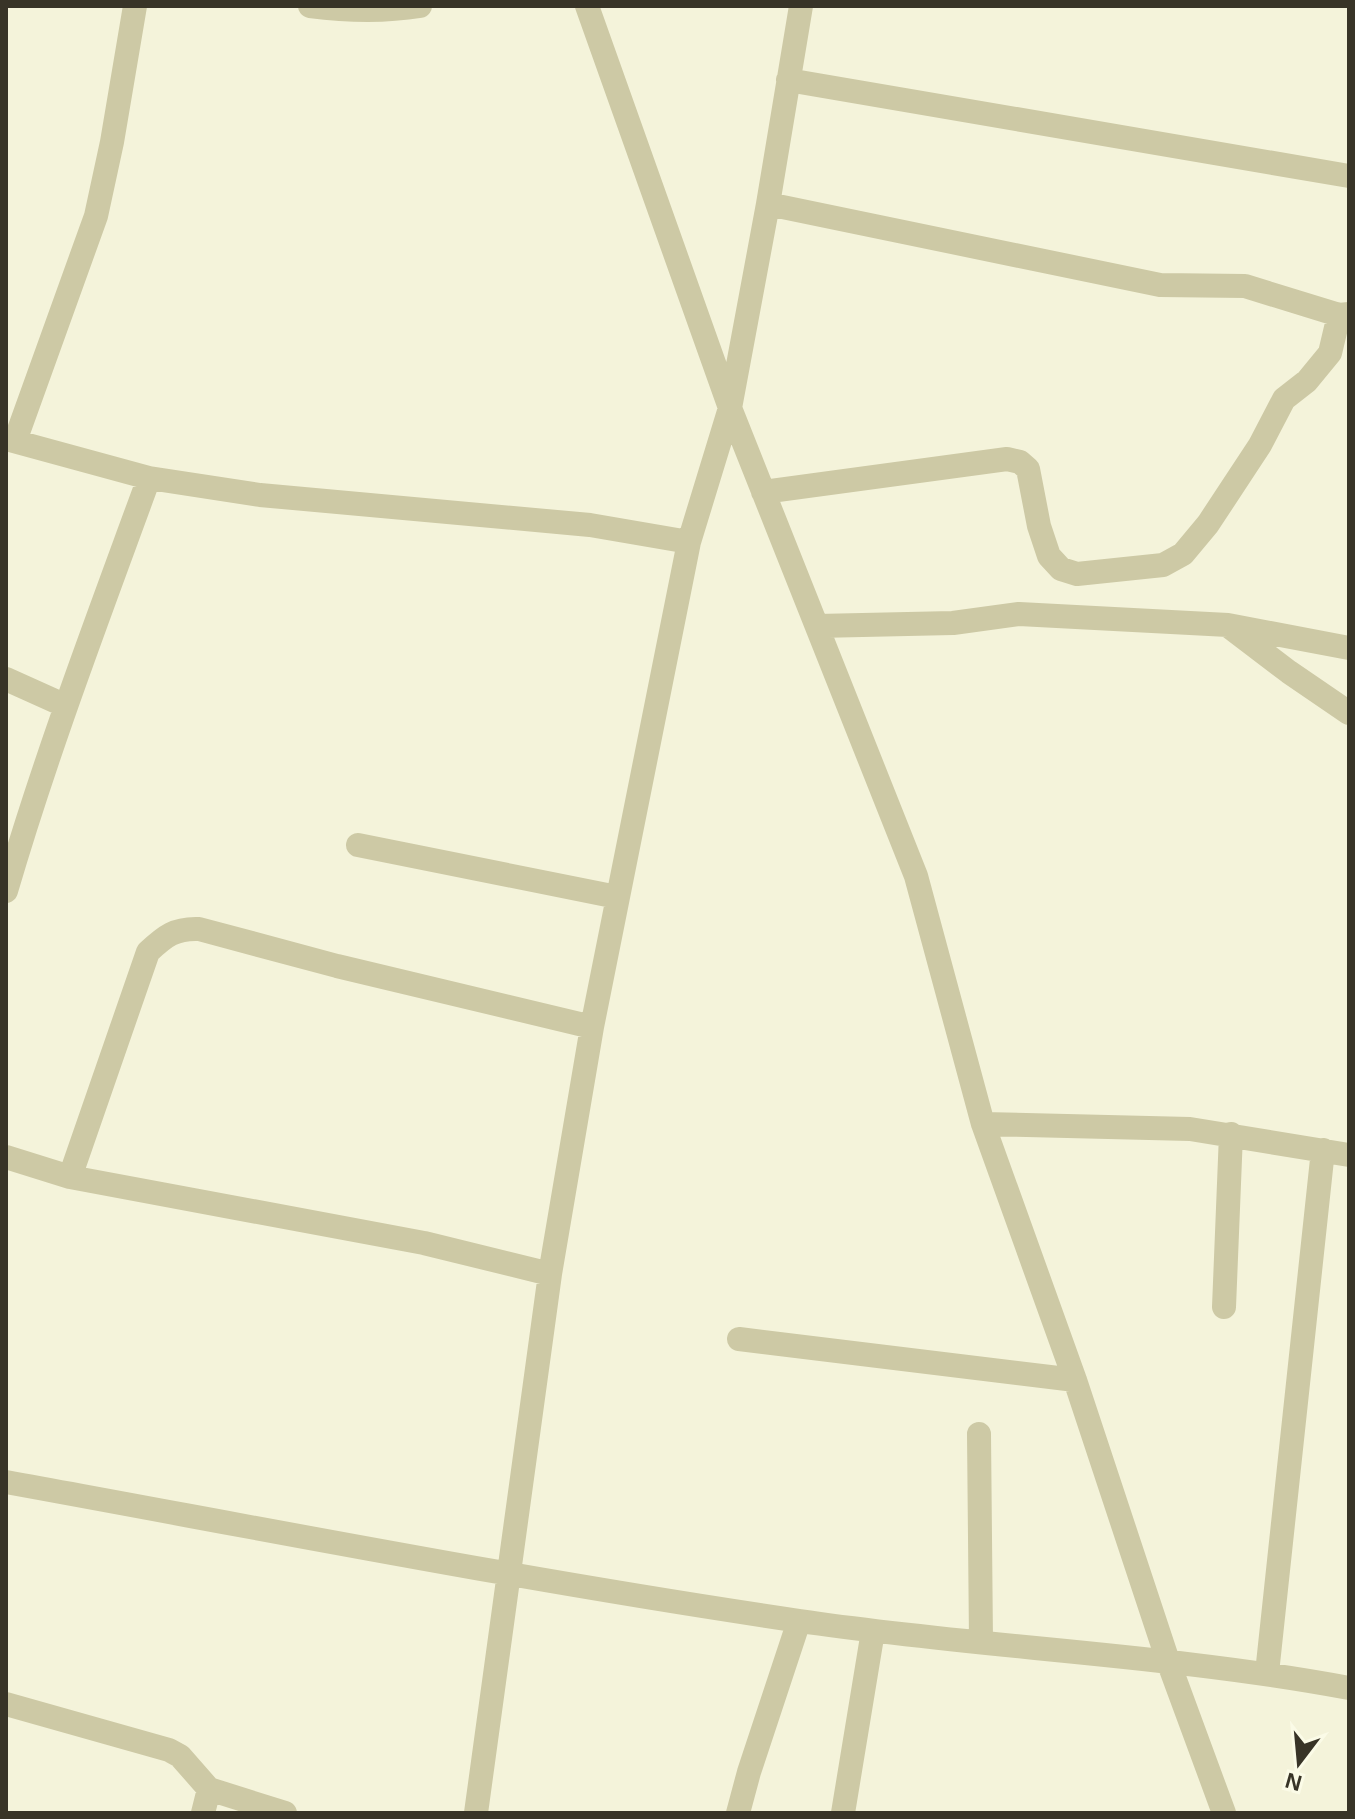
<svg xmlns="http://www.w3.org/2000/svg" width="1355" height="1819" viewBox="0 0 1355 1819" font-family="Helvetica,sans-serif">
  <rect width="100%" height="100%" fill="#f4f3da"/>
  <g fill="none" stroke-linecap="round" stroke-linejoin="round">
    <path stroke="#cdc9a5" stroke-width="24" d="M 310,6 C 348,11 383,12 420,6
      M 587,6 L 730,408 L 916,876 L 983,1124 L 1075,1380 L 1168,1661 L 1224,1813
      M 788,80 L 1349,176
      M 768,204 L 1160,285 L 1245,286 L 1339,315
      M 6,439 L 149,478 L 260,495 L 590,525 L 689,542
      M 15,441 L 96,216 L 112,142 L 135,6
      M 763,492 L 1007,459 L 1020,462 L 1028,469 L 1039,526 L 1049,556 L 1061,569 L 1077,574 L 1163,565 L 1183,554 L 1208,524 L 1260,445 L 1284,399 L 1307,381 L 1330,353 L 1339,315 L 1349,314
      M 817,626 L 953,623 L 1019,614 L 1228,625 L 1349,648
      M 1231,628 L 1289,672 L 1349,713
      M 6,679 L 66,706
      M 358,845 L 617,897
      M 6,891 C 47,751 99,615 149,478
      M 983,1124 L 1190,1129 L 1349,1155
      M 6,1157 L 70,1177 L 424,1243 L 550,1274
      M 70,1177 L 148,952 C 165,936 175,928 199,929 L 337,966 L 592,1027
      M 1224,1307 L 1231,1134
      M 739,1339 L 1075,1380
      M 979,1434 L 981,1641
      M 6,1482 C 270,1530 534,1582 800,1621 C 983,1648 1167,1654 1349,1688
      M 1267,1673 L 1323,1150
      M 6,1704 L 169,1750 L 180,1756 L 209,1789 L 285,1813
      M 203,1813 L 209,1789
      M 476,1813 L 550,1274 L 592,1027 L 689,542 L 730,408 L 768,204 L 801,6
      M 738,1813 L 749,1772 L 799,1621
      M 843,1813 L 873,1631"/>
  </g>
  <rect width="1355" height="1819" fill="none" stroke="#383427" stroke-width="16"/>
  <g transform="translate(1299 1763) rotate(196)" stroke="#fbfbe7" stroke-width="6" paint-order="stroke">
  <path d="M0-6L14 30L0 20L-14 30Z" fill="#383427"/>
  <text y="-12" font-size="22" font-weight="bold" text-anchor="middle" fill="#383427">N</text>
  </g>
</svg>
